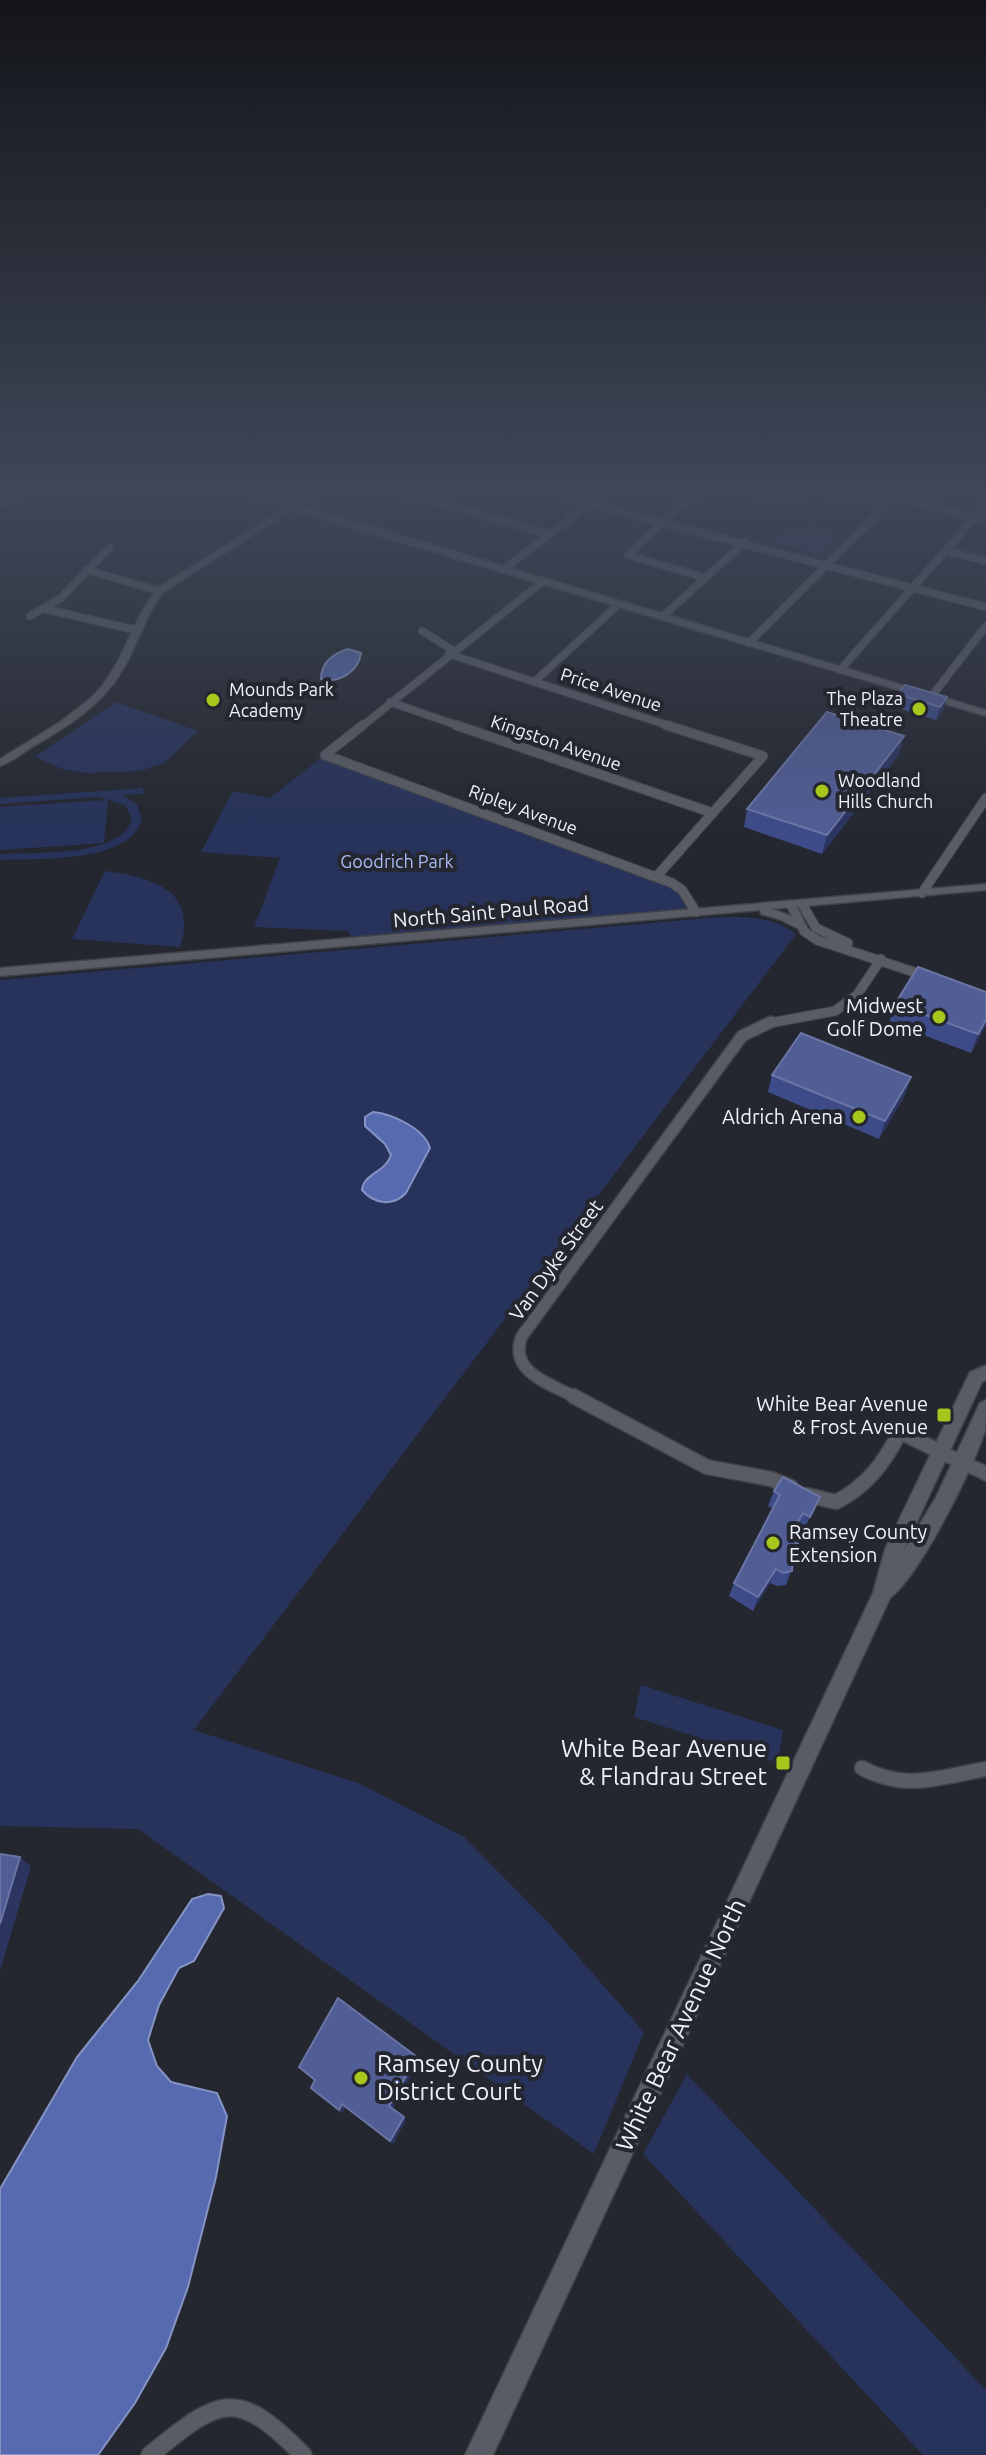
<svg xmlns="http://www.w3.org/2000/svg" width="986" height="2455" viewBox="0 0 986 2455" font-family="Ubuntu,sans-serif">
  <rect width="100%" height="100%" fill="#24272f"/>
  <path fill="#28335b" d="M 241,489 L 342,489 L 297,503 Z
    M 775,489 C 789,489 802,491 808,504 L 800,511 L 793,510 L 770,519 L 741,514 L 755,503 L 766,503 L 764,499 Z
    M 836,495 L 870,503 L 872,505 L 858,519 L 831,508 L 829,501 Z
    M 812,527 L 841,535 L 822,553 L 815,554 L 768,542 L 789,528 Z
    M 116,702 L 198,731 L 164,763 L 140,771 L 86,773 L 62,769 L 35,757 Z
    M 325,755 L 682,890 L 696,912 L 355,942 L 348,931 L 254,927 L 280,858 L 201,852 L 233,791 L 270,798 Z
    M 143,788 L 143,794 L 123,795 L 137,805 L 142,819 C 130,864 37,858 0,860 L 0,854 C 33,852 121,858 132,819 L 125,805 L 98,797 L 0,804 L 0,798 Z
    M 108,800 L 104,843 L 0,850 L 0,807 Z
    M 105,871 C 151,877 199,890 180,947 L 72,939 Z
    M 720,917 C 749,917 771,916 796,934 L 194,1730 L 358,1783 L 464,1837 L 547,1921 L 644,2032 L 594,2154 L 138,1829 L 0,1826 L 0,980 Z
    M 641,1685 L 783,1730 L 778,1763 L 634,1717 Z
    M 687,2074 L 986,2390 L 986,2455 L 923,2455 L 643,2154 Z"/>
  <path fill="#576ab0" stroke="#8593c5" stroke-width="2" d="M 348,649 L 361,653 C 359,671 339,684 321,679 C 321,663 332,654 348,649 Z
    M 373,1112 C 392,1114 424,1128 430,1148 L 406,1193 C 393,1207 374,1204 362,1190 C 363,1174 386,1172 391,1155 L 385,1144 L 365,1126 L 365,1117 Z
    M 208,1894 L 221,1896 L 224,1908 L 194,1961 L 179,1968 L 159,2005 L 148,2040 L 157,2066 L 171,2082 L 217,2093 L 227,2116 L 216,2177 L 188,2287 L 166,2348 L 135,2403 L 98,2455 L 0,2455 L 0,2189 L 77,2057 L 138,1981 L 192,1899 Z"/>
  <g fill="none" stroke-linecap="round" stroke-linejoin="round">
    <g stroke="#404248" stroke-width="9">
      <path id="minor-far4" d="M 390,489 L 549,534
        M 545,489 L 592,501
        M 703,489 L 663,521 L 628,555 L 706,578
        M 859,489 L 986,520
        M 589,504 L 986,607
        M 0,505 L 31,489
        M 946,551 L 986,561
        M 87,570 L 159,591
        M 503,570 L 609,489
        M 45,609 L 136,630
        M 30,616 L 61,598 L 110,547
        M 662,617 L 745,542
        M 422,631 L 454,651
        M 749,643 L 894,497
        M 449,654 L 673,727
        M 840,670 L 986,505
        M 534,682 L 619,604
        M 931,697 L 986,626
        M 390,702 L 462,727
        M 361,727 L 542,582"/>
    </g>
    <g stroke="#404248" stroke-width="11">
      <path id="minor-far3" d="M 456,725 L 713,813
        M 325,755 L 672,883 L 682,890 L 696,912
        M 325,755 L 363,725
        M 657,876 L 763,756 L 666,725
        M 922,893 L 986,798
        M 802,904 L 816,928 L 848,943
        M 791,905 L 804,931 L 817,940 L 929,977
        M 764,1024 L 835,1011 L 857,995 L 881,959"/>
    </g>
    <g stroke="#404248" stroke-width="14">
      <path id="minor-far2" d="M 577,1398 C 551,1384 507,1372 522,1336 L 742,1036 L 771,1022"/>
    </g>
    <g stroke="#404248" stroke-width="17">
      <path id="minor-far1" d="M 573,1396 L 707,1467 L 771,1479 L 791,1487
        M 807,1495 L 836,1502 C 867,1486 884,1463 900,1432 L 941,1452
        M 862,1768 C 907,1792 939,1777 986,1769"/>
    </g>
    <g stroke="#404248" stroke-width="20">
      <path id="minor" d="M 150,2455 C 221,2397 236,2387 303,2455"/>
    </g>
    <g stroke="#404248" stroke-width="3">
      <path id="tertiary" d="M 226,489 L 237,489 L 296,504 L 986,710 L 986,716 L 292,510 L 162,593 C 145,617 137,646 122,671 C 101,706 67,727 32,747 C 22,754 11,762 0,766 L 0,759 L 60,722 L 90,699 L 102,686 L 117,663 L 142,611 L 156,589 L 285,508 Z
        M 986,884 L 986,890 L 771,909 C 784,913 797,917 807,926 L 801,930 L 781,920 L 761,914 L 760,910 L 0,976 L 0,968 Z
        M 941,1445 L 986,1466 L 986,1481 L 935,1457 L 933,1452 L 935,1447 Z"/>
    </g>
    <g stroke="#404248" stroke-width="3">
      <path id="secondary" d="M 986,1365 L 986,1380 L 982,1382 L 903,1552 L 936,1497 L 980,1403 L 986,1400 C 986,1410 986,1422 985,1431 C 972,1470 921,1574 890,1598 L 493,2455 L 465,2455 L 873,1593 L 885,1549 L 970,1372 Z"/>
    </g>
    <use href="#minor-far4" stroke="#595c64" stroke-width="7"/>
    <use href="#minor-far3" stroke="#595c64" stroke-width="9"/>
    <use href="#minor-far2" stroke="#595c64" stroke-width="11"/>
    <use href="#minor-far1" stroke="#595c64" stroke-width="14"/>
    <use href="#minor" stroke="#595c64" stroke-width="17"/>
    <use href="#tertiary" fill="#595c64" fill-rule="evenodd"/>
    <use href="#secondary" fill="#595c64" fill-rule="evenodd"/>
  </g>
  <path fill="#3d4c89" d="M 898,694 L 947,697 L 943,710 L 936,720 L 895,707 Z
    M 904,736 L 899,754 L 822,854 L 744,827 L 747,809 Z
    M 895,1004 L 986,1025 L 971,1053 L 889,1022 Z
    M 772,1075 L 911,1077 L 905,1095 L 879,1139 L 768,1092 Z
    M 774,1491 L 820,1497 L 803,1531 L 797,1528 L 790,1541 L 795,1565 L 792,1568 L 786,1585 L 777,1586 L 770,1583 L 753,1611 L 729,1596 L 734,1583 L 773,1509 L 768,1506 Z"/>
  <path fill="#2b3560" d="M 947,697 L 943,710 L 936,720 L 940,707 Z
    M 904,736 L 899,754 L 822,854 L 827,835 Z
    M 986,1020 L 986,1025 L 971,1053 L 978,1034 Z
    M 911,1077 L 905,1095 L 879,1139 L 885,1121 Z
    M 801,1551 L 795,1565 L 789,1572 L 793,1561 Z
    M 776,1569 L 770,1583 L 753,1611 L 758,1597 Z
    M 20,1857 L 31,1866 L 0,1971 L 0,1924 Z
    M 417,2057 L 419,2062 L 392,2109 L 389,2106 Z
    M 342,2104 L 346,2107 L 342,2114 L 339,2110 Z
    M 404,2117 L 406,2120 L 393,2144 L 390,2141 Z"/>
  <path fill="#515d95" stroke="#6a75a4" stroke-width="2" d="M 905,685 L 947,697 L 940,707 L 898,694 Z
    M 827,712 L 904,736 L 827,835 L 747,809 Z
    M 918,967 L 986,992 L 986,1020 L 978,1034 L 895,1004 Z
    M 801,1033 L 911,1077 L 885,1121 L 772,1075 Z
    M 783,1477 L 820,1497 L 810,1517 L 803,1513 L 788,1540 L 798,1543 L 801,1551 L 793,1561 L 792,1571 L 783,1573 L 776,1569 L 758,1597 L 734,1583 L 780,1495 L 774,1491 Z
    M 0,1854 L 20,1857 L 0,1924 Z
    M 338,1998 L 417,2057 L 389,2106 L 404,2117 L 390,2141 L 342,2104 L 339,2110 L 311,2088 L 315,2080 L 299,2067 Z"/>
  <linearGradient id="sky" x2="0" y2="1"><stop stop-color="#14151a"/><stop offset="0.59" stop-color="#3f4758"/><stop offset="1" stop-color="#3f4758" stop-opacity="0"/></linearGradient>
  <rect width="986" height="832" fill="url(#sky)"/>
  <g fill="#a8c71c" stroke="#24272f" stroke-width="3">
    <circle cx="213" cy="700" r="8"/>
    <circle cx="919" cy="709" r="8"/>
    <circle cx="822" cy="791" r="8"/>
    <circle cx="939" cy="1017" r="8"/>
    <circle cx="859" cy="1117" r="8"/>
    <rect x="936" y="1407" width="16" height="16" rx="4"/>
    <circle cx="773" cy="1543" r="8"/>
    <rect x="775" y="1755" width="16" height="16" rx="4"/>
    <circle cx="361" cy="2078" r="8"/>
  </g>
  <g text-anchor="middle" stroke-width="8" stroke-linejoin="round" paint-order="stroke">
    <g font-size="18" fill="#f0f2f7" stroke="#24272f" text-anchor="start">
      <text x="229" y="696">Mounds Park<tspan x="229" dy="21">Academy</tspan></text>
      <text x="903" y="705" text-anchor="end">The Plaza<tspan x="903" dy="21">Theatre</tspan></text>
      <text x="838" y="787">Woodland<tspan x="838" dy="21">Hills Church</tspan></text>
    </g>
    <g font-size="18" fill="#f0f2f7" stroke="#24272f">
      <text transform="translate(611 690) rotate(18)" y="6">Price Avenue</text>
      <text transform="translate(556 743) rotate(19)" y="6">Kingston Avenue</text>
      <text transform="translate(523 810) rotate(20)" y="6">Ripley Avenue</text>
    </g>
    <g font-size="18" fill="#a9bcf6" stroke="#24272f">
      <text x="397" y="868">Goodrich Park</text>
    </g>
    <g font-size="20" fill="#f0f2f7" stroke="#24272f">
      <text transform="translate(491 912) rotate(-5)" y="7">North Saint Paul Road</text>
      <text transform="translate(556 1260) rotate(-54)" y="7">Van Dyke Street</text>
    </g>
    <g font-size="20" fill="#f0f2f7" stroke="#24272f" text-anchor="end">
      <text x="923" y="1013">Midwest<tspan x="923" dy="23">Golf Dome</tspan></text>
      <text x="843" y="1124">Aldrich Arena</text>
      <text x="928" y="1411">White Bear Avenue<tspan x="928" dy="23">&amp; Frost Avenue</tspan></text>
      <text x="789" y="1539" text-anchor="start">Ramsey County<tspan x="789" dy="23">Extension</tspan></text>
    </g>
    <g font-size="24" fill="#f0f2f7" stroke="#24272f" text-anchor="end">
      <text x="767" y="1757">White Bear Avenue<tspan x="767" dy="28">&amp; Flandrau Street</tspan></text>
      <text x="377" y="2072" text-anchor="start">Ramsey County<tspan x="377" dy="28">District Court</tspan></text>
    </g>
    <g font-size="24" fill="#f0f2f7" stroke="#24272f">
      <text transform="translate(681 2025) rotate(-65)" y="8">White Bear Avenue North</text>
    </g>
  </g>
</svg>
